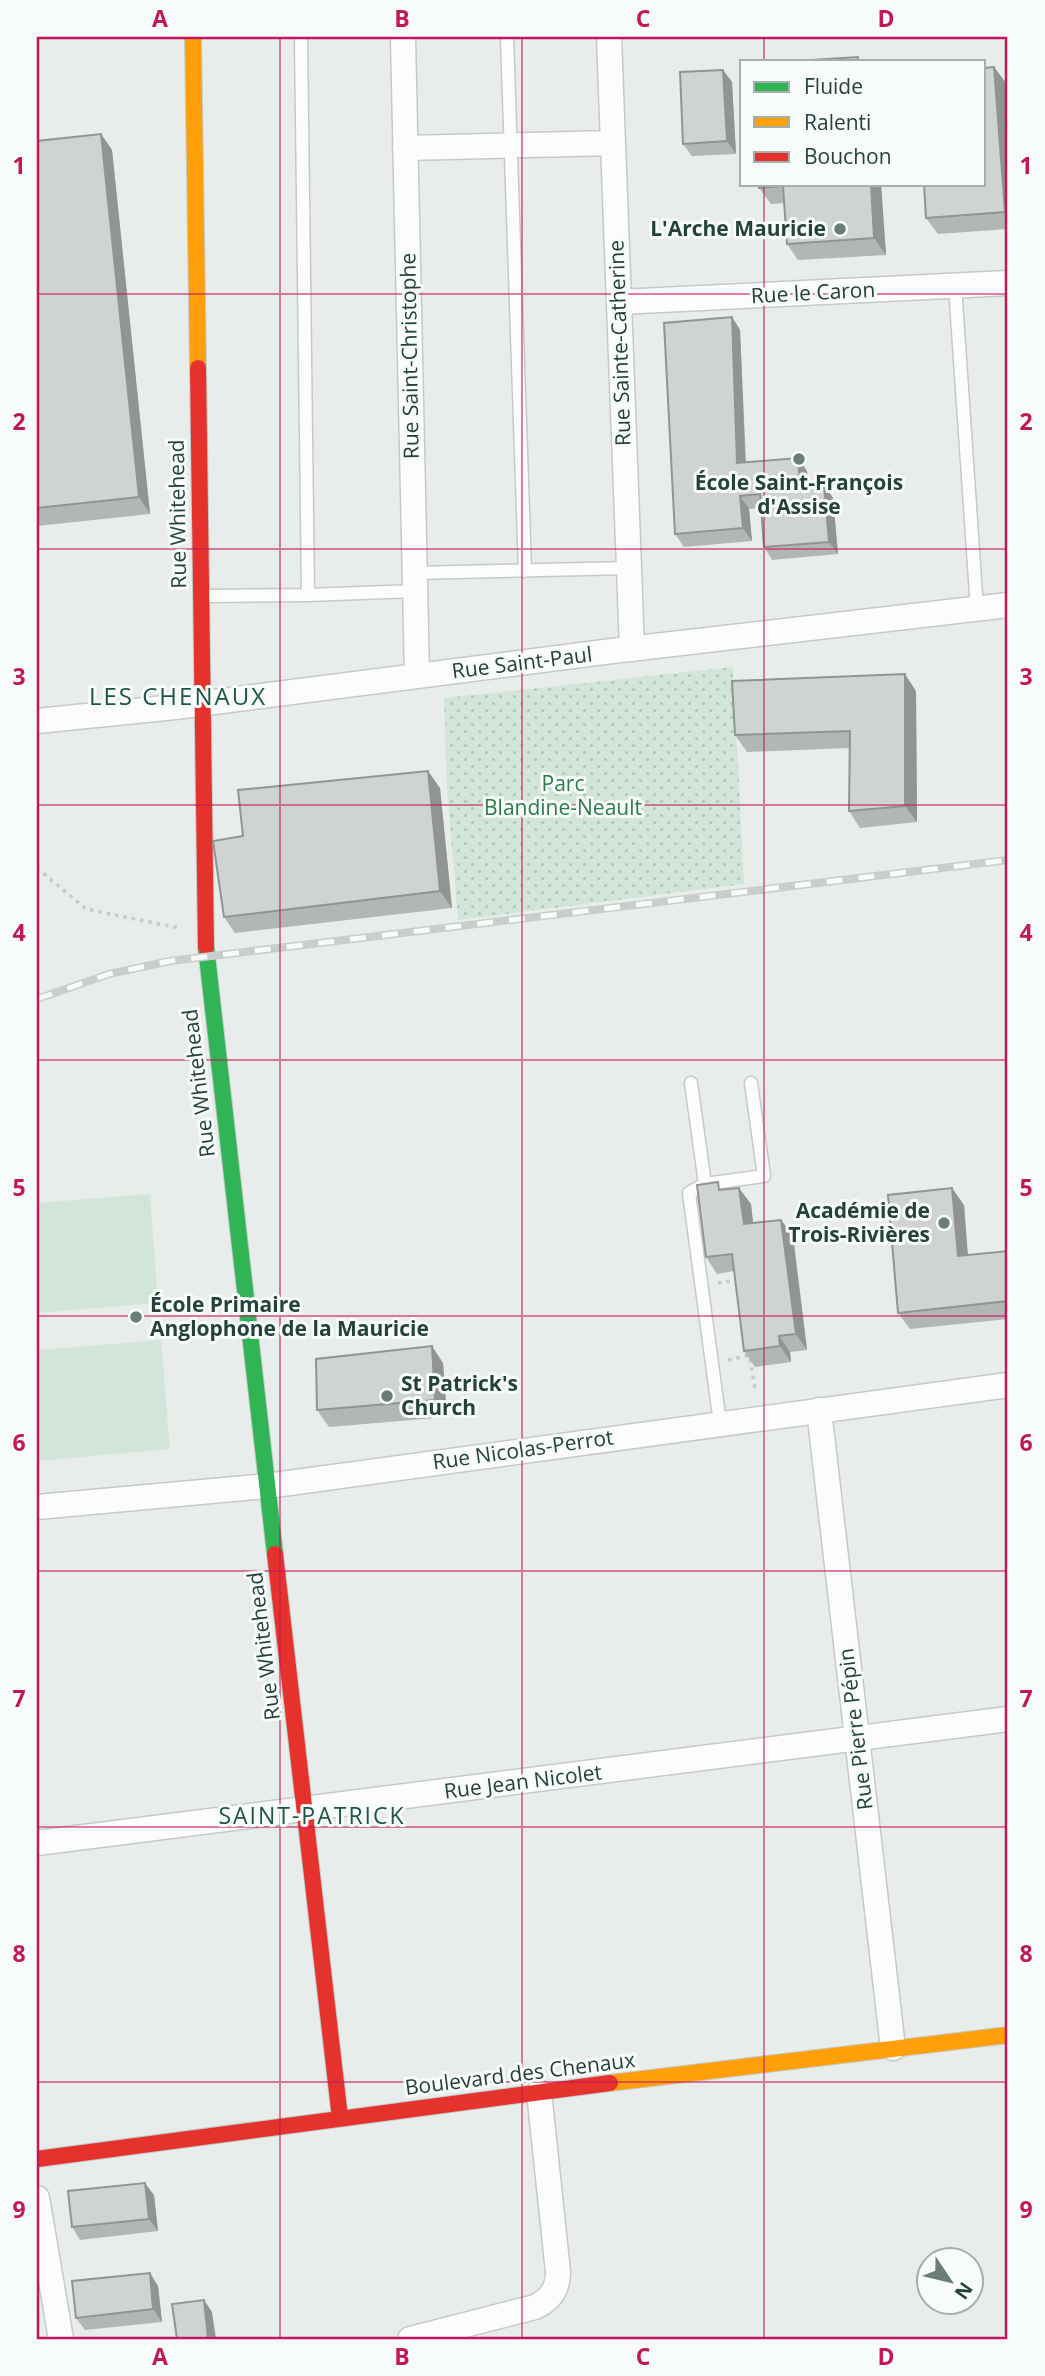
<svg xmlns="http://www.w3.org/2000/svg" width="1045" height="2376" viewBox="0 0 1045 2376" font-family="'Open Sans',sans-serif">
  <defs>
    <pattern id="park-dots" width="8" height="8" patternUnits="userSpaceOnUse" patternTransform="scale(1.75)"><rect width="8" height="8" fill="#d1e6d8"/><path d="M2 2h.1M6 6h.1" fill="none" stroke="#b3c6ba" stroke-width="1.8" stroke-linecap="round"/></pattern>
  </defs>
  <rect width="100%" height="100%" fill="#e8edeb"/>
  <path fill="#d1e6d8" d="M 150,1194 L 158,1303 L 37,1313 L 37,1203 Z
    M 161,1340 L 170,1449 L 37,1461 L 37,1350 Z"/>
  <path fill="url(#park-dots)" d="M 733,667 L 744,884 L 458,920 L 447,787 L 444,698 Z"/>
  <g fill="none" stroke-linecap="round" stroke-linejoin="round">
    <g stroke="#c5cac8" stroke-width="15">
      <path id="lane" d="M 301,37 L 308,595
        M 507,37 L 525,571
        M 955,286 L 977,609
        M 414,573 L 629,568
        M 204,596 L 308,595 L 415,591
        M 691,1083 L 705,1184
        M 720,1423 L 689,1193 L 705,1184 L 764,1176 L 751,1083"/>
    </g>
    <g stroke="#c5cac8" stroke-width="27">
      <path id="street" d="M 403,37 L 417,676
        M 609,37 L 632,649
        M 405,148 L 613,143
        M 619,302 L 1008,283
        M 37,721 L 175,707 L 612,651 L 1008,605
        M 819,1410 L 893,2048
        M 37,1507 L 267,1486 L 1008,1385
        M 37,1843 L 1008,1719
        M 37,2198 L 61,2339
        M 410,2339 L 535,2307 C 550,2300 558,2289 558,2272 L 539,2092"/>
    </g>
    <g stroke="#c3cbc8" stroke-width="18">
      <path id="fast" d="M 206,947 L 275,1554"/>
    </g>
    <g stroke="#c3cbc8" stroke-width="18">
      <path id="slow" d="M 193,37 L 198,368
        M 610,2083 L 1008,2035"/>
    </g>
    <g stroke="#c3cbc8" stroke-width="18">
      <path id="jam" d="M 198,368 L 206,947
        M 275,1554 L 340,2118
        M 37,2159 L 610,2083"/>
    </g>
    <path stroke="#c3ccca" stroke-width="3.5" stroke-dasharray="3.5 5" stroke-linecap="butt" d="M 37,868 L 86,909 L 179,928
      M 718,1283 L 738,1280
      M 750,1359 L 755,1388
      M 728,1360 L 750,1355"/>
    <use href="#lane" stroke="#fcfcfc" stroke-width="12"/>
    <use href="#street" stroke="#fcfcfc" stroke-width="24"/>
    <use href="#fast" stroke="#30b455" stroke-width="16"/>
    <use href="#slow" stroke="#ff9f0a" stroke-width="16"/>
    <use href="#jam" stroke="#e5322d" stroke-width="16"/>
    <g stroke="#c9cdcc" stroke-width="8">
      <path id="rail" d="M 37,999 L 109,974 L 170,961 L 1008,860"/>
    </g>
    <use href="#rail" stroke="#f7fbf9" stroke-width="5" stroke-dasharray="16" stroke-linecap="butt"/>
  </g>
  <path fill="#b2b6b5" d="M 994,67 L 1006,83 L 1008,113 L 1008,229 L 938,234 L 926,218 Z
    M 723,70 L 732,82 L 736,154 L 692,156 L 683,144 Z
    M 101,134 L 112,150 L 150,514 L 37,526 L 37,141 Z
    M 759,184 L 881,184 L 886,255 L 798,260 L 787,244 L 784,203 L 771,204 L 759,188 Z
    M 732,317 L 740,330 L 746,462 L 798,458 L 807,471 L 808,486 L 824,485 L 833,498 L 838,554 L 772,560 L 764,547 L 761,508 L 749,509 L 752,541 L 684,547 L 675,534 Z
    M 916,691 L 917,822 L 860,828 L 849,811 L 849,748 L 747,752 L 735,735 Z
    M 440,788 L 452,908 L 235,933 L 224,917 Z
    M 724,1190 L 751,1204 L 753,1223 L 781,1220 L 793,1236 L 807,1350 L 790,1352 L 791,1362 L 755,1367 L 744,1351 L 734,1271 L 717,1274 L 706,1257 Z
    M 964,1205 L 968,1255 L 1008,1251 L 1008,1319 L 910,1329 L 898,1313 Z
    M 443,1363 L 447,1417 L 329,1427 L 317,1410 Z
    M 154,2195 L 158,2231 L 80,2240 L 72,2227 Z
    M 158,2286 L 162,2322 L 85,2330 L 76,2318 Z"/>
  <path fill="#919493" d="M 994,67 L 1006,83 L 1008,113 L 1008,216 L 1005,212 Z
    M 723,70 L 732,82 L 736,154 L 727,141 Z
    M 101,134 L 112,150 L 150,514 L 139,497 Z
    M 871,184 L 881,184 L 886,255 L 874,238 Z
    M 732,317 L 740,330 L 746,476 L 737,463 Z
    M 798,458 L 807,471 L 809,500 L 800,487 Z
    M 824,485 L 833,498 L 838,554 L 829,542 Z
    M 740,496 L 749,509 L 752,541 L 743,528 Z
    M 905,674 L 916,691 L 917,822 L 905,806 Z
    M 428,771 L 440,788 L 452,908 L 440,891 Z
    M 739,1188 L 751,1204 L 755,1241 L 744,1224 Z
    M 952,1188 L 964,1205 L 969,1273 L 958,1256 Z
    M 781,1220 L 793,1236 L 807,1350 L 796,1334 Z
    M 779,1336 L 790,1352 L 791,1362 L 780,1346 Z
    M 432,1346 L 443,1363 L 447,1417 L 435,1400 Z
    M 145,2183 L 154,2195 L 158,2231 L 149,2219 Z
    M 150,2273 L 158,2286 L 162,2322 L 153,2309 Z
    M 204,2300 L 212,2312 L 216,2339 L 208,2339 Z"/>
  <path fill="#cfd4d2" stroke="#919493" stroke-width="2" d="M 858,57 L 858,61 L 796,61 Z
    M 994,67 L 1005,212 L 926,218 L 924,184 L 984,184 L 984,68 Z
    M 723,70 L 727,141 L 683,144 L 680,72 Z
    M 101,134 L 139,497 L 37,508 L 37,141 Z
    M 759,184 L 871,184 L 874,238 L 787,244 L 783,186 L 759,188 Z
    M 732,317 L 737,463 L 798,458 L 800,487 L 824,485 L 829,542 L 764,547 L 760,494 L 740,496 L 743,528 L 675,534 L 664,323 Z
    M 905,674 L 905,806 L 849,811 L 850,731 L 735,735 L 732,681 Z
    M 428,771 L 440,891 L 224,917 L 213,841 L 243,836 L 238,790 Z
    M 718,1182 L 719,1190 L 739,1188 L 744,1224 L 781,1220 L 796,1334 L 779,1336 L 780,1346 L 744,1351 L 732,1254 L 706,1257 L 697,1185 Z
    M 952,1188 L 958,1256 L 1008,1251 L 1008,1301 L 898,1313 L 888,1195 Z
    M 432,1346 L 435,1400 L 317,1410 L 316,1359 Z
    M 145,2183 L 149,2219 L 72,2227 L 68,2191 Z
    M 150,2273 L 153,2309 L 76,2318 L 72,2281 Z
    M 204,2300 L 208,2339 L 177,2339 L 172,2304 Z"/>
  <path fill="none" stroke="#c2185b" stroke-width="2" stroke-opacity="0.55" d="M 280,37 L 280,2339M 522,37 L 522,2339M 764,37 L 764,61M 764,184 L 764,2339M 37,294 L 1008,294M 37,549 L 1008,549M 37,805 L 1008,805M 37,1060 L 1008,1060M 37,1316 L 1008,1316M 37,1571 L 1008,1571M 37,1827 L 1008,1827M 37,2082 L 1008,2082"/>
  <g fill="#697e78" stroke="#f7fbf9" stroke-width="2.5">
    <circle cx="840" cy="229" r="7"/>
    <circle cx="799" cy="459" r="7"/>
    <circle cx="944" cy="1223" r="7"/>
    <circle cx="136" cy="1317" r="7"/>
    <circle cx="387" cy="1396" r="7"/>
  </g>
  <g text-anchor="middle" stroke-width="6" stroke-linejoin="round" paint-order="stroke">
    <g font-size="21" font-weight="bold" fill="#24423a" stroke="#f7fbf9" text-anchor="end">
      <text x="826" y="236">L'Arche Mauricie</text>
      <text x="799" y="490" text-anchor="middle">École Saint-François<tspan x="799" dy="24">d'Assise</tspan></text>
      <text x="930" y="1218">Académie de<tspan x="930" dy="24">Trois-Rivières</tspan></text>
      <text x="150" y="1312" text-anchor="start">École Primaire<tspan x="150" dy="24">Anglophone de la Mauricie</tspan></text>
      <text x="401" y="1391" text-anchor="start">St Patrick's<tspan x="401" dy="24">Church</tspan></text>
    </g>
    <g font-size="21" fill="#24423a" stroke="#f7fbf9">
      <text transform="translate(813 293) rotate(-3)" y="7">Rue le Caron</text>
      <text transform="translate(620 343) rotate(-92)" y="7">Rue Sainte-Catherine</text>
      <text transform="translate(410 356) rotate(-91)" y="7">Rue Saint-Christophe</text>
      <text transform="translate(178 514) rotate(-91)" y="7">Rue Whitehead</text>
      <text transform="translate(522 663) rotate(-7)" y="7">Rue Saint-Paul</text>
      <text transform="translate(199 1083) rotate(-97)" y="7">Rue Whitehead</text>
      <text transform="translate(523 1450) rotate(-8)" y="7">Rue Nicolas-Perrot</text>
      <text transform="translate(264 1646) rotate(-97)" y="7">Rue Whitehead</text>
      <text transform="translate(856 1729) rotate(-97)" y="7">Rue Pierre Pépin</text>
      <text transform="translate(523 1782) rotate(-7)" y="7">Rue Jean Nicolet</text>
      <text transform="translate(520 2074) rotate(-7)" y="7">Boulevard des Chenaux</text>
    </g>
    <g font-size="21" fill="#2d7a4b" stroke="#f7fbf9">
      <text x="563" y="791">Parc<tspan x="563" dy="24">Blandine-Neault</tspan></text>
    </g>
    <g font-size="23" letter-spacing="2" fill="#1f5548" stroke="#f7fbf9">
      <text x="312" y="1824">SAINT-PATRICK</text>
    </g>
    <g font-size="24" letter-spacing="2" fill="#1f5548" stroke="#f7fbf9">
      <text x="178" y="705">LES CHENAUX</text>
    </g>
  </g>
  <rect width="1045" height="2376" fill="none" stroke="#f7fbf9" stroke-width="77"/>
  <rect x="740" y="60" width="245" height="126" fill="#f7fbf9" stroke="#a3b1ad" stroke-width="2"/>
  <rect x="754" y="82" width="35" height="10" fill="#30b455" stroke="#a3b1ad" stroke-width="2"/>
  <text x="804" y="94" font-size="21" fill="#24423a">Fluide</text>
  <rect x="754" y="117" width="35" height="10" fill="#ff9f0a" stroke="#a3b1ad" stroke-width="2"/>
  <text x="804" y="130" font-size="21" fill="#24423a">Ralenti</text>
  <rect x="754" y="152" width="35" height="10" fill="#e5322d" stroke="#a3b1ad" stroke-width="2"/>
  <text x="804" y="164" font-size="21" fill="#24423a">Bouchon</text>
  <g transform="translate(950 2281) rotate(125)"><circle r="33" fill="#f7fbf9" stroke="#a3b1ad" stroke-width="2"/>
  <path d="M0-5L12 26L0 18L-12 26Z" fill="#697e78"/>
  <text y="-10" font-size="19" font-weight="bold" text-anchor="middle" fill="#24423a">N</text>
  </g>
  <rect x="38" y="38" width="968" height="2300" fill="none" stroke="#c2185b" stroke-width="2.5"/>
  <g font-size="23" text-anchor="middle" font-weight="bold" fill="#c2185b">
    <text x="160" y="27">A</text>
    <text x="402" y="27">B</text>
    <text x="643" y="27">C</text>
    <text x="886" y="27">D</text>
    <text x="19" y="174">1</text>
    <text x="1026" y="174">1</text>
    <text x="19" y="430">2</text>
    <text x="1026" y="430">2</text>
    <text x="19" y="685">3</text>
    <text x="1026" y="685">3</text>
    <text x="19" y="941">4</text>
    <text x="1026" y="941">4</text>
    <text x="19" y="1196">5</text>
    <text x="1026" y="1196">5</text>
    <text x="19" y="1451">6</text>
    <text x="1026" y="1451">6</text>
    <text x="19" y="1707">7</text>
    <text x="1026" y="1707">7</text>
    <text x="19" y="1962">8</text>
    <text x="1026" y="1962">8</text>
    <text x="19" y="2218">9</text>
    <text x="1026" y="2218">9</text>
    <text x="160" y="2365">A</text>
    <text x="402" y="2365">B</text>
    <text x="643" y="2365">C</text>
    <text x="886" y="2365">D</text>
  </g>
</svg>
